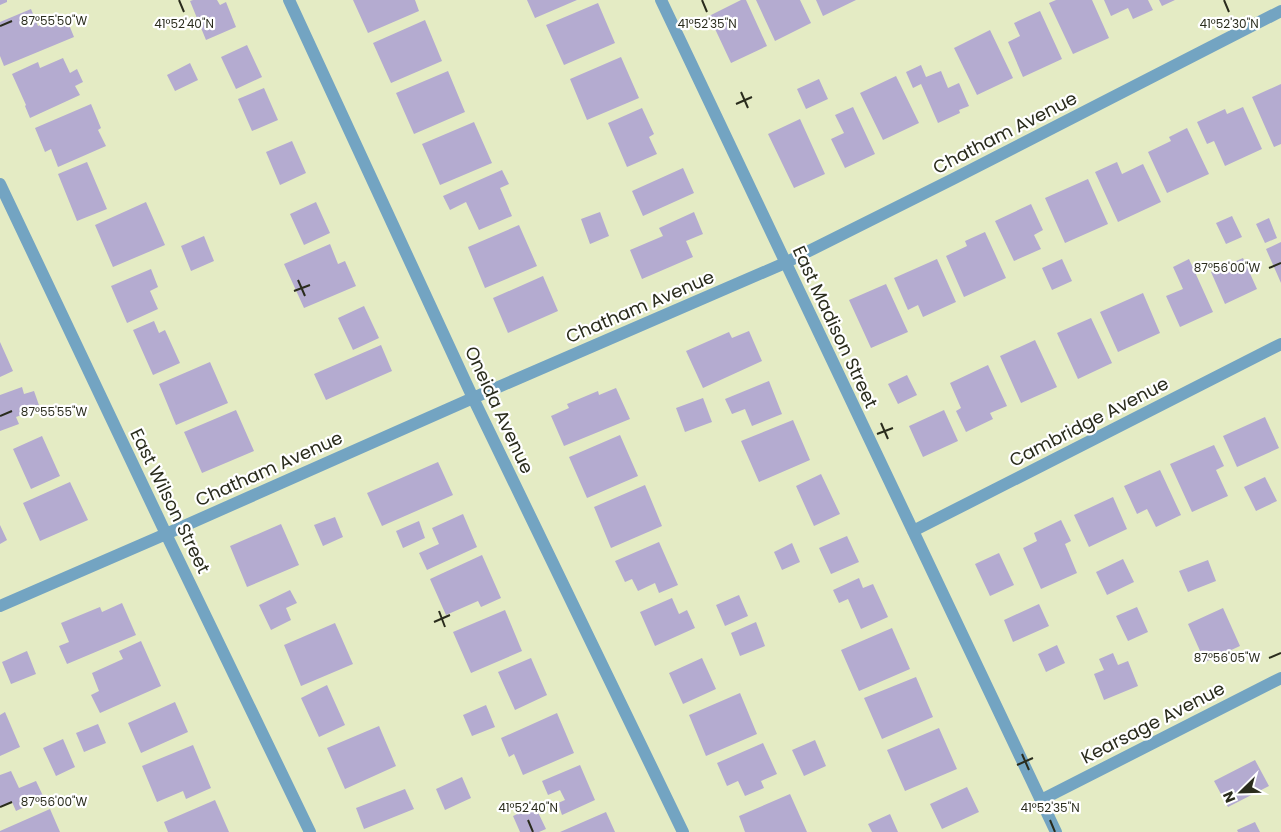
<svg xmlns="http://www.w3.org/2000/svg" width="1281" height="832" viewBox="0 0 1281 832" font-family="Poppins,sans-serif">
  <rect width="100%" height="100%" fill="#e4ebc4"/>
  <path fill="#b4abd0" d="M 0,0 L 7,0 L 7,2 L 0,5 Z
    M 193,0 L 217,0 L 220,5 L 226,2 L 236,27 L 206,40 L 190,1 Z
    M 353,0 L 415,0 L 419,11 L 368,33 Z
    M 527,0 L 577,0 L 535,18 Z
    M 741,0 L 746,0 L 767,46 L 731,63 L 709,16 Z
    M 756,0 L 800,0 L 811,23 L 775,41 Z
    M 816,0 L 856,0 L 823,16 Z
    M 1056,0 L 1092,0 L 1109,38 L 1073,54 L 1049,3 Z
    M 1104,0 L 1148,0 L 1153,10 L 1133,19 L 1128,8 L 1111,16 Z
    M 1159,0 L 1175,0 L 1162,6 Z
    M 598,3 L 615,43 L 564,65 L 546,25 Z
    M 31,9 L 38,26 L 65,15 L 74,37 L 4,66 L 0,56 L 0,22 Z
    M 1040,11 L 1062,59 L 1023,77 L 1008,42 L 1020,36 L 1014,23 Z
    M 425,20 L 442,61 L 391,83 L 373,43 Z
    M 990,30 L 1013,78 L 977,95 L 954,48 Z
    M 247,45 L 262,77 L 236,89 L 221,57 Z
    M 621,57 L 639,98 L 587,120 L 570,79 Z
    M 63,58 L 70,73 L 77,69 L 83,82 L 75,86 L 80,95 L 30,118 L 25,106 L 26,105 L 12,74 L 38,62 L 40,68 Z
    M 190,63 L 198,80 L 175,91 L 167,75 Z
    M 921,65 L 926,77 L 941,71 L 948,88 L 959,83 L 969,106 L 959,110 L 960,113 L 938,123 L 921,84 L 913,88 L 906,72 Z
    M 448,71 L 465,112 L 414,134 L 396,93 Z
    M 896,76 L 919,123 L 883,140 L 860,93 Z
    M 819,79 L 828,99 L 806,109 L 797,89 Z
    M 1281,84 L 1281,144 L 1274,147 L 1252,97 Z
    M 264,88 L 278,120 L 252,131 L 238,99 Z
    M 91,104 L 101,128 L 98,130 L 106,146 L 58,167 L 51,149 L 45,152 L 35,128 Z
    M 853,107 L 875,154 L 845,168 L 831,139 L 844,133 L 835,115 Z
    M 1243,107 L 1262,149 L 1225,166 L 1214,141 L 1207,144 L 1197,122 L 1225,109 L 1227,114 Z
    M 642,108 L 654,134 L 649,137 L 657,154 L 627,167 L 608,123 Z
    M 800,119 L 825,174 L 794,188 L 768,134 Z
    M 474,122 L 492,163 L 440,185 L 422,144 Z
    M 1187,128 L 1209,174 L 1167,193 L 1148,152 L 1171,141 L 1169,137 Z
    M 292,141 L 306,173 L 280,185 L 266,152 Z
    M 87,162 L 107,209 L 77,221 L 58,174 Z
    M 1117,162 L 1122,174 L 1143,164 L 1161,202 L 1118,222 L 1095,172 Z
    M 683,168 L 694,193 L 643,216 L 632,191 Z
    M 502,170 L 509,184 L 500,188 L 512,216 L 479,230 L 466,202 L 450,210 L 443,196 Z
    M 1088,179 L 1108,224 L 1065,243 L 1045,198 Z
    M 146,202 L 165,245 L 113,267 L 95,225 Z
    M 316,202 L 330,233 L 304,245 L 290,214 Z
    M 1031,204 L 1043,230 L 1034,235 L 1041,249 L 1014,261 L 995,221 Z
    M 600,212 L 609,236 L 590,244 L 581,219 Z
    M 694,212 L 703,234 L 686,241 L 693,257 L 642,279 L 630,250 L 663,236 L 659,228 Z
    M 1232,216 L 1242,237 L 1226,244 L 1216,223 Z
    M 1269,218 L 1277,238 L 1265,243 L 1256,224 Z
    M 519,225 L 537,266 L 485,288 L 468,247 Z
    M 985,232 L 1006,278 L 964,297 L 946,256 L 967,246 L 965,241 Z
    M 204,236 L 214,261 L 191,271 L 181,246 Z
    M 1281,242 L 1281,283 L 1266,249 Z
    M 330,244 L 338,264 L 345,261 L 356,286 L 304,308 L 284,264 Z
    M 1243,258 L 1257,289 L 1225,304 L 1211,272 Z
    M 937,259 L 956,302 L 923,317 L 918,305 L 908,310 L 894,278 Z
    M 1062,259 L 1072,281 L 1052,290 L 1042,268 Z
    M 1189,259 L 1213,312 L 1180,327 L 1166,296 L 1183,289 L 1173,267 Z
    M 151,269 L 158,287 L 150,291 L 158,309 L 127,323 L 111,286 Z
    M 543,276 L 558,311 L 508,333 L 493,298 Z
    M 886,284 L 908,332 L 871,348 L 849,300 Z
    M 1143,293 L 1160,333 L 1118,352 L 1100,312 Z
    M 364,306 L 379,338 L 353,350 L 338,318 Z
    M 1091,318 L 1112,363 L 1078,379 L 1057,333 Z
    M 154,321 L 159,333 L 165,330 L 180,363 L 153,375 L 133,330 Z
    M 749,331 L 762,361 L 703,388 L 686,351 L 729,332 L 732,338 Z
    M 1035,340 L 1057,387 L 1021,403 L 1000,356 Z
    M 0,342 L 13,371 L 0,377 Z
    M 381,345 L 392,371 L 326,400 L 314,374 Z
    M 210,362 L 228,403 L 176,425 L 159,384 Z
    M 988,365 L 1007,406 L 990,413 L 993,419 L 966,432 L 956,411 L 961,408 L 950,383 Z
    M 907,375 L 917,395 L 898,404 L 888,384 Z
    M 769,381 L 782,414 L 752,426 L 745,409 L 732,414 L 725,399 Z
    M 22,387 L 24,394 L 34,391 L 40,408 L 16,417 L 19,424 L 0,431 L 0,395 Z
    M 616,388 L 630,419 L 564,446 L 551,416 L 569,408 L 567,404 L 598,391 L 599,395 Z
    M 703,398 L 712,422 L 685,432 L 676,408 Z
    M 236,410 L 254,451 L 202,473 L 184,432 Z
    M 944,410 L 958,441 L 923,457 L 909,426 Z
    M 1265,417 L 1279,448 L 1237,467 L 1223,436 Z
    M 793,420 L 810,460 L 759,482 L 741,441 Z
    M 620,435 L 638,476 L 587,498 L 569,457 Z
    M 42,436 L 60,476 L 31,489 L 13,449 Z
    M 1214,445 L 1224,466 L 1216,470 L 1228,496 L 1192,512 L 1170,464 Z
    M 438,462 L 453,495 L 382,526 L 367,493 Z
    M 1160,470 L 1181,515 L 1156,527 L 1147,509 L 1137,514 L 1124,486 Z
    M 821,474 L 840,514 L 814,526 L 796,486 Z
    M 1265,477 L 1277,501 L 1256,511 L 1244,487 Z
    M 70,482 L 88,520 L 40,541 L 23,503 Z
    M 645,485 L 662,526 L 611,548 L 594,507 Z
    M 1113,497 L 1127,529 L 1089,547 L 1074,515 Z
    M 463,514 L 477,547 L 427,570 L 419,553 L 439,544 L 432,528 Z
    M 335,517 L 343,537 L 323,546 L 314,525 Z
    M 1061,520 L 1071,541 L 1065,544 L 1077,573 L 1041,589 L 1023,548 L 1037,541 L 1034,533 Z
    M 419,521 L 425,538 L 403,548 L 396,531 Z
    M 281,524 L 299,565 L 247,587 L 230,546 Z
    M 0,525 L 7,540 L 0,544 Z
    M 847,536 L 859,562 L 831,574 L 819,548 Z
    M 659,542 L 678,585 L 659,593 L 655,583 L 638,591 L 632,579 L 625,582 L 615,561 Z
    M 792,543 L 800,562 L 782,570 L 774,552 Z
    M 999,553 L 1014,585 L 990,596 L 975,564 Z
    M 482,555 L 501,598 L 481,607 L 478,601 L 446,615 L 430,579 Z
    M 1123,559 L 1134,582 L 1107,595 L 1096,572 Z
    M 1208,560 L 1216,581 L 1188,592 L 1179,571 Z
    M 859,578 L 863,588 L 873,584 L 888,617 L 861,629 L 848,599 L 839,603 L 833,590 Z
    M 290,590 L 297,603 L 286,608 L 291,620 L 271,630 L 259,605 Z
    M 739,595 L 748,616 L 725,626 L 716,605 Z
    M 672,598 L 679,614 L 687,610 L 695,628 L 655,646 L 640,612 Z
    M 122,603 L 136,635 L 67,664 L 59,646 L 69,642 L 61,623 L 100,607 L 102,612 Z
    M 1039,604 L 1049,626 L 1013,642 L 1004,620 Z
    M 1137,607 L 1148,632 L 1128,641 L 1116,616 Z
    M 1223,608 L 1240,646 L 1205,662 L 1188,624 Z
    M 505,610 L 522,651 L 471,673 L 453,632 Z
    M 756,622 L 765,646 L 740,656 L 731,633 Z
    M 335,623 L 353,664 L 301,686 L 284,645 Z
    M 892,628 L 910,669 L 859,691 L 841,650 Z
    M 141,641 L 161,686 L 100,713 L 91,695 L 99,691 L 92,673 L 123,659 L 119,651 Z
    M 1057,645 L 1065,663 L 1046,672 L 1038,654 Z
    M 27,651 L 36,674 L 11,684 L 2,662 Z
    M 1113,653 L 1118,665 L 1128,661 L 1138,686 L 1104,700 L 1094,674 L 1104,670 L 1099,659 Z
    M 531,658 L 547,695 L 515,710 L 498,672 Z
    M 702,658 L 716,689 L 683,704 L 669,673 Z
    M 916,677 L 933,717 L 882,739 L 864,698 Z
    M 327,685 L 345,725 L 319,737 L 301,698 Z
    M 740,693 L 757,734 L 706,756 L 689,715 Z
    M 175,702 L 188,732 L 141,753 L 128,723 Z
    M 486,705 L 495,727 L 472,736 L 463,715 Z
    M 5,712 L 20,747 L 0,756 L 0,715 Z
    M 557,713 L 574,753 L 523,775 L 514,754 L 509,757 L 501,738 Z
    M 98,724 L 106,743 L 84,752 L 76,733 Z
    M 379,726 L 396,766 L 345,789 L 327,748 Z
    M 939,728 L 957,769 L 905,791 L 887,750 Z
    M 63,739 L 75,767 L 56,776 L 43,748 Z
    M 815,740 L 826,766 L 804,776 L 792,750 Z
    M 763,743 L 777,774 L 761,781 L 764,788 L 745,796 L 738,781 L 727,786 L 717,763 Z
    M 193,745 L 211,788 L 186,799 L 183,791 L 157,802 L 142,766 Z
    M 1255,760 L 1269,786 L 1228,807 L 1214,781 Z
    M 580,765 L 595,800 L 562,815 L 558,803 L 565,800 L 560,790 L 548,795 L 542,781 Z
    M 11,771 L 19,788 L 36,781 L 44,798 L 16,811 L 12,802 L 0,807 L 0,775 Z
    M 462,777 L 471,798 L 445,810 L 436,789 Z
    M 967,787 L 979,812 L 942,829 L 930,804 Z
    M 405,789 L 414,809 L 364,829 L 356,808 Z
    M 790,794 L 807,832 L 745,832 L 739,816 Z
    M 215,800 L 229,832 L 168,832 L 164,822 Z
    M 535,806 L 546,829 L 539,832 L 520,832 L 513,816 Z
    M 50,809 L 60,832 L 0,832 L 0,831 Z
    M 606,812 L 615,832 L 560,832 Z
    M 890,814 L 898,832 L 872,832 L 868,824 Z
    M 1255,822 L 1260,832 L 1238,832 L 1237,830 Z"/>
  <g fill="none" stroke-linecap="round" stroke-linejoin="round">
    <path stroke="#73a4c2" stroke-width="12" d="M 289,0 L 473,398 L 683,832
      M 661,0 L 1056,832
      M 0,184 L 166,534 L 310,832
      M 913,531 L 1281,344
      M 0,606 L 166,534 L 473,398 L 785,263 L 953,179 L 1281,11
      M 1041,800 L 1281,678"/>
  </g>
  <path fill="none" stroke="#2a2c1d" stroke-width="2" d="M 179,0 L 184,12M 702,0 L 707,12M 1224,0 L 1229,12M 0,26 L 12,21M 741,92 L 748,108M 736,104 L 752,97M 1269,268 L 1281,263M 298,280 L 305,296M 294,291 L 310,285M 0,416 L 12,411M 881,423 L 888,439M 877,434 L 893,428M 439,611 L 445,627M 434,622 L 450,615M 1269,658 L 1281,653M 1022,754 L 1029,770M 1017,765 L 1033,758M 0,807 L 12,802M 528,820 L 533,832M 1050,820 L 1055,832"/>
  <g text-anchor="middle" stroke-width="4.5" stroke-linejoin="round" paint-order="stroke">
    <g font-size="18" fill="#2a2c1d" stroke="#fff">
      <text transform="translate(1005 133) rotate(-27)" y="6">Chatham Avenue</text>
      <text transform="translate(640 307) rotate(-23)" y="6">Chatham Avenue</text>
      <text transform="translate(835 327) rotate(65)" y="6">East Madison Street</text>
      <text transform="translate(499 410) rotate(65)" y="6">Oneida Avenue</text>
      <text transform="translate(1089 422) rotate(-27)" y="6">Cambridge Avenue</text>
      <text transform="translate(269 469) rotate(-24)" y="6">Chatham Avenue</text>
      <text transform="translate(170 501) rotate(64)" y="6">East Wilson Street</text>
      <text transform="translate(1153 723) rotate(-27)" y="6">Kearsage Avenue</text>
    </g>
  </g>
  <g font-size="12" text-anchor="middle" fill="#2a2c1d" stroke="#fff" stroke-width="4.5" stroke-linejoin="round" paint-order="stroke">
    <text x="54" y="25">87°55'50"W</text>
    <text x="184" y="28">41°52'40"N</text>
    <text x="707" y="28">41°52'35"N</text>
    <text x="1229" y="28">41°52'30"N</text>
    <text x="1227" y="272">87°56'00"W</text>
    <text x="54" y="416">87°55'55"W</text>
    <text x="1227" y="662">87°56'05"W</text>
    <text x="54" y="806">87°56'00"W</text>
    <text x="528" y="812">41°52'40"N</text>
    <text x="1050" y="812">41°52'35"N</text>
  </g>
  <g transform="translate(1241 792) rotate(247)" stroke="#ffffff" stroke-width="4" paint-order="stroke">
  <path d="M0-4L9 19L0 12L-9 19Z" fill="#2a2c1d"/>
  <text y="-8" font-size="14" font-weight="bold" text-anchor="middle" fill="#2a2c1d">N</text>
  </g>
</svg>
